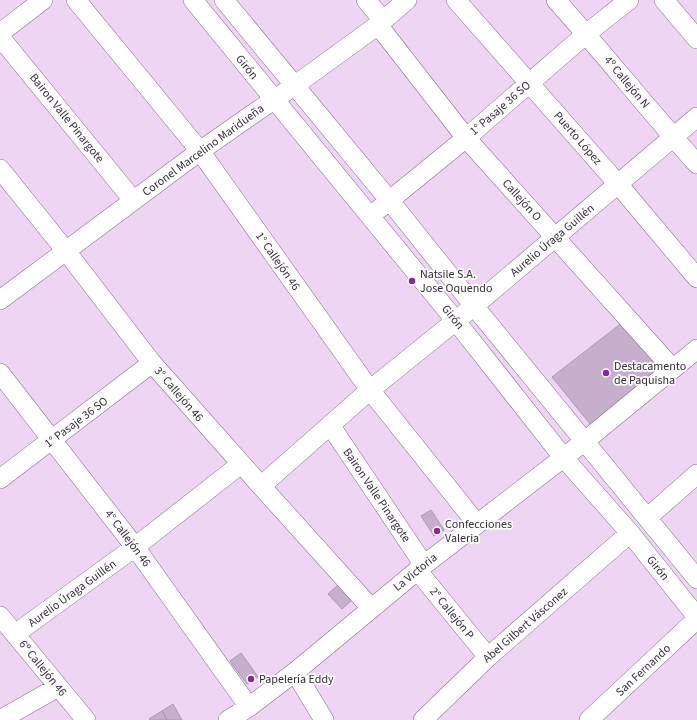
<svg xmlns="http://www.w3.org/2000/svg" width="697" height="720" viewBox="0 0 697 720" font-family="'Source Sans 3',sans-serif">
  <rect width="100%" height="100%" fill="#eed5f3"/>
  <path fill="#c6afcc" stroke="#ae97b3" d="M 623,322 L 660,368 L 591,425 L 552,377 Z
    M 431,510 L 444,530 L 434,536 L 421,516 Z
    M 338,585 L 352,600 L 342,609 L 328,594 Z
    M 241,653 L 258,677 L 247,684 L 230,661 Z
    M 173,704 L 182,720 L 167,720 L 162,711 Z
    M 162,711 L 167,720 L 150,720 L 149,719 Z"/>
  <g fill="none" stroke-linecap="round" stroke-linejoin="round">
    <g stroke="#846e89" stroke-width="20">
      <path id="minor" d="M 76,0 L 200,151 L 370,390 L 477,524
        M 193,0 L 455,320 L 563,457 L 630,533 L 697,617
        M 224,0 L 390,201 L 474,306 L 697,579
        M 366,0 L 383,20
        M 456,0 L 618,184 L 697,278
        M 556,0 C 604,54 649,110 697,164
        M 664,0 L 697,39
        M 378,25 L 466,138 L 673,369
        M 0,33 L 43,0
        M 0,37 L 133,200
        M 0,169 L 66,251 L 152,363 L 261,486 L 371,608
        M 379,209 L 466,138 L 586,34 L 629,0
        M 0,300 L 200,151 L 250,116 L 294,86 L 378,25 L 407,0
        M 0,373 L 135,547 L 249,707
        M 330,425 L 424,565
        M 0,479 L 152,363
        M 261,486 L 370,390 L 474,306 L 697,117
        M 647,518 L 697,474
        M 417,570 L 488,657
        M 0,616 L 86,720
        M 15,634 L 135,547 L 241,464
        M 295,672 L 324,720
        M 0,720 L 58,687
        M 228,720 L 249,707 L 295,672 L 424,565 L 585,441 L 697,349
        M 423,720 L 488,657 L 630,533
        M 589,720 L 697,619"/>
    </g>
    <use href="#minor" stroke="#fff" stroke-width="19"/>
  </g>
  <g fill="#842b98" stroke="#fff" stroke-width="1.5">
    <circle cx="412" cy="281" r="4"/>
    <circle cx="606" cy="373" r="4"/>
    <circle cx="437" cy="531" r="4"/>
    <circle cx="251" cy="679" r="4"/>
  </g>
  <g text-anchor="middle" stroke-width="3.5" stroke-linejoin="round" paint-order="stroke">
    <g font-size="12" fill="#352c38" stroke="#fff">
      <text transform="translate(247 67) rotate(51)" y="4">Girón</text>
      <text transform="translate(627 82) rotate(50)" y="4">4º Callejón N</text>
      <text transform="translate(500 108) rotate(-41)" y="4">1° Pasaje 36 SO</text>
      <text transform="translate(67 118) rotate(51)" y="4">Bairon Valle Pinargote</text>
      <text transform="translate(578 138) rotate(49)" y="4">Puerto López</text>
      <text transform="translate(203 150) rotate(-36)" y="4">Coronel Marcelino Maridueña</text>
      <text transform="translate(522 200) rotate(48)" y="4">Callejón O</text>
      <text transform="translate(552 240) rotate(-40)" y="4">Aurelio Úraga Guillén</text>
      <text transform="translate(278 261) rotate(55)" y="4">1° Callejón 46</text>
      <text transform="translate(453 317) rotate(51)" y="4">Girón</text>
      <text transform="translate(179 394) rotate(49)" y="4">3° Callejón 46</text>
      <text transform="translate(76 422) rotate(-37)" y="4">1° Pasaje 36 SO</text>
      <text transform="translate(377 495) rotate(56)" y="4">Bairon Valle Pinargote</text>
      <text transform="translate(128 538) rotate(53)" y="4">4° Callejón 46</text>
      <text transform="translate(658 568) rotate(51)" y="4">Girón</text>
      <text transform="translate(415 572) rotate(-39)" y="4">La Victoria</text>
      <text transform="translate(72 593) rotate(-36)" y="4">Aurelio Úraga Guillén</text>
      <text transform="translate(452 613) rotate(51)" y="4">2° Callejón P</text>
      <text transform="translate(525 625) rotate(-41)" y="4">Abel Gilbert Vásconez</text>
      <text transform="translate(43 668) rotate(51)" y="4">6º Callejón 46</text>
      <text transform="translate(643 670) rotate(-43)" y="4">San Fernando</text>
    </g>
    <g font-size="12" fill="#352c38" stroke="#fff" text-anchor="start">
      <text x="420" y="278">Natsile S.A.<tspan x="420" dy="14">Jose Oquendo</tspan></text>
      <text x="614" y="370">Destacamento<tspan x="614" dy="14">de Paquisha</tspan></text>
      <text x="445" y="528">Confecciones<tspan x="445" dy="14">Valeria</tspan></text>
      <text x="259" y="683">Papelería Eddy</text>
    </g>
  </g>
</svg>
